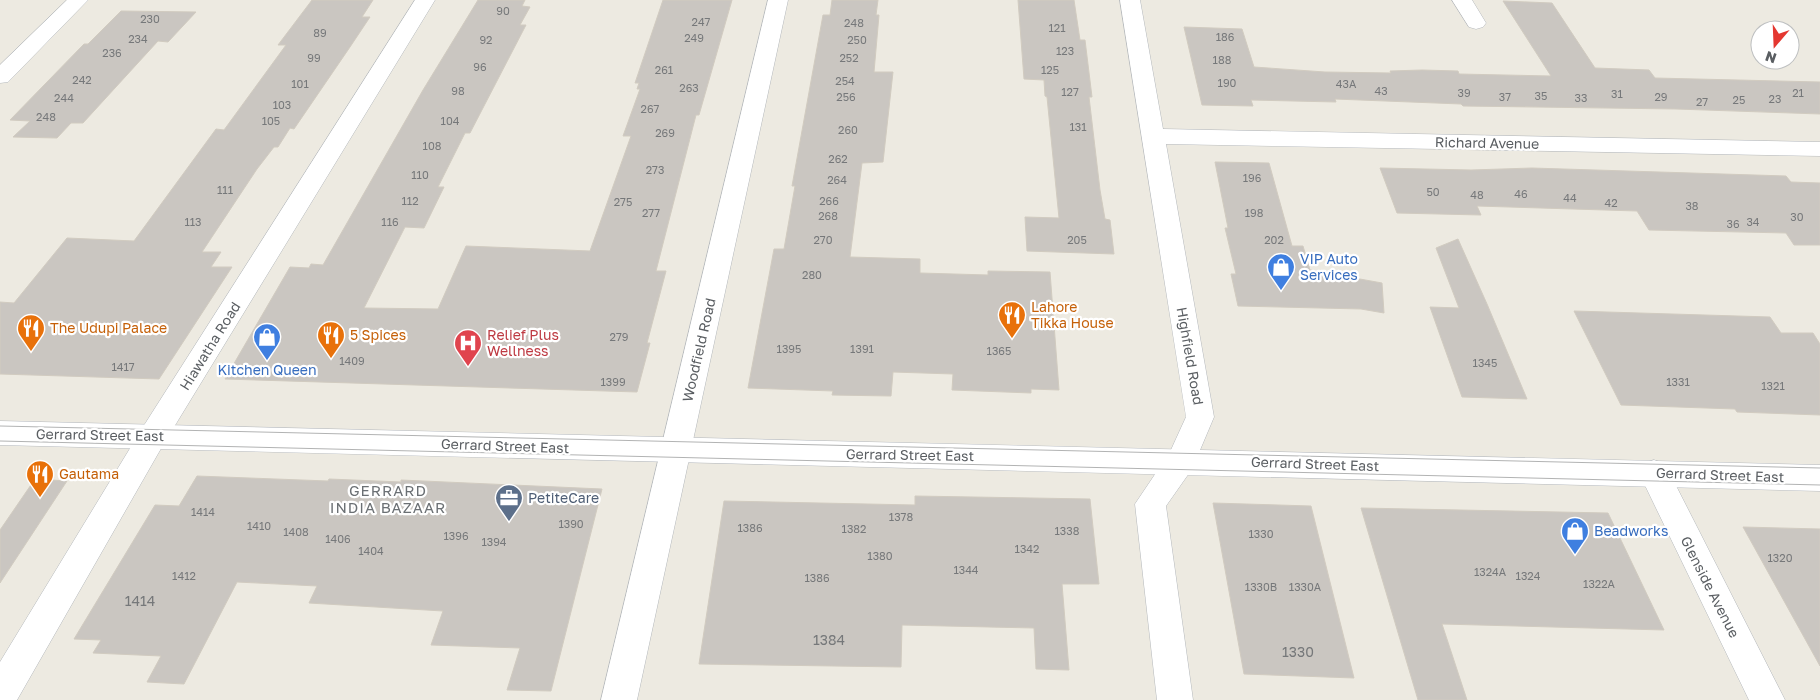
<svg xmlns="http://www.w3.org/2000/svg" width="1820" height="700" viewBox="0 0 1820 700" font-family="'Golos Text',sans-serif">
  <rect width="100%" height="100%" fill="#edeae1"/>
  <path fill="#cac6c1" stroke="#d1cbc0" d="M 312,0 L 373,0 L 362,17 L 370,17 L 350,47 L 294,129 L 290,128 L 278,147 L 274,147 L 257,169 L 202,252 L 221,252 L 211,267 L 232,267 L 159,379 L 0,374 L 0,302 L 14,303 L 67,238 L 134,241 L 216,129 L 224,130 L 286,45 L 278,45 Z
    M 478,0 L 525,0 L 522,6 L 530,7 L 520,25 L 526,25 L 470,133 L 465,133 L 438,187 L 444,187 L 424,228 L 405,227 L 364,308 L 438,309 L 466,246 L 590,251 L 631,136 L 623,136 L 640,89 L 637,89 L 639,83 L 635,83 L 663,0 L 732,0 L 699,115 L 696,115 L 656,271 L 666,271 L 647,343 L 650,343 L 637,392 L 225,379 L 290,267 L 309,268 L 311,264 L 323,265 L 423,90 Z
    M 832,0 L 878,0 L 876,15 L 879,15 L 874,72 L 893,72 L 883,162 L 862,163 L 850,257 L 920,259 L 920,273 L 988,275 L 988,271 L 1050,272 L 1059,390 L 1031,389 L 1031,393 L 952,390 L 953,374 L 893,372 L 891,396 L 832,395 L 833,391 L 748,388 L 774,249 L 784,249 L 795,186 L 792,186 L 823,15 L 830,15 Z
    M 1018,0 L 1074,0 L 1080,40 L 1085,40 L 1092,97 L 1089,97 L 1100,190 L 1105,219 L 1110,220 L 1114,254 L 1027,251 L 1025,217 L 1059,218 L 1047,97 L 1045,96 L 1044,80 L 1024,79 Z
    M 1503,1 L 1552,3 L 1595,68 L 1649,70 L 1655,78 L 1820,82 L 1820,114 L 1676,109 L 1463,106 L 1461,104 L 1335,99 L 1336,102 L 1251,100 L 1253,106 L 1202,105 L 1184,27 L 1242,29 L 1254,67 L 1325,72 L 1391,73 L 1390,71 L 1422,70 L 1458,71 L 1459,74 L 1551,76 Z
    M 121,11 L 196,12 L 168,42 L 158,41 L 83,123 L 71,123 L 57,138 L 13,137 L 30,121 L 10,120 L 84,44 L 88,44 Z
    M 1215,162 L 1269,163 L 1292,246 L 1303,246 L 1310,270 L 1382,283 L 1384,313 L 1361,309 L 1238,306 L 1231,274 L 1236,274 L 1225,228 L 1228,228 Z
    M 1380,168 L 1471,170 L 1532,168 L 1786,176 L 1791,182 L 1820,183 L 1820,245 L 1794,245 L 1786,233 L 1649,230 L 1637,211 L 1477,206 L 1481,215 L 1397,213 Z
    M 1458,239 L 1487,304 L 1527,399 L 1462,397 L 1430,307 L 1459,308 L 1436,248 Z
    M 1574,311 L 1770,317 L 1781,333 L 1813,333 L 1820,344 L 1820,415 L 1737,412 L 1735,409 L 1621,405 Z
    M 197,476 L 328,481 L 329,479 L 401,482 L 401,480 L 602,489 L 551,691 L 507,690 L 520,648 L 431,645 L 443,611 L 309,603 L 317,586 L 237,582 L 184,684 L 147,682 L 161,656 L 93,653 L 101,640 L 74,639 L 155,505 L 179,506 Z
    M 35,479 L 67,481 L 0,583 L 0,530 Z
    M 915,496 L 1090,499 L 1099,584 L 1062,584 L 1069,670 L 1036,669 L 1034,628 L 902,625 L 901,667 L 699,664 L 724,501 L 915,505 Z
    M 1213,503 L 1311,506 L 1354,678 L 1244,674 Z
    M 1361,508 L 1608,513 L 1664,630 L 1442,624 L 1467,700 L 1418,700 Z
    M 1743,527 L 1820,529 L 1820,666 Z"/>
  <g fill="none" stroke-linecap="round" stroke-linejoin="round">
    <g stroke="#b4b8bc" stroke-width="1">
      <path id="minor" d="M 67,0 L 88,0 L 8,82 L 0,83 L 0,65 Z
        M 415,0 L 435,0 L 163,445 L 17,700 L 0,700 L 0,662 L 143,427 Z
        M 768,0 L 788,0 L 637,700 L 601,700 Z
        M 1120,0 L 1140,0 L 1163,129 L 1820,142 L 1820,156 L 1166,144 L 1214,417 L 1192,469 L 1166,506 L 1193,700 L 1157,700 L 1135,504 L 1170,452 L 1186,417 Z
        M 1452,0 L 1472,0 L 1486,23 L 1483,27 L 1476,29 L 1469,27 Z
        M 1654,460 L 1665,464 L 1785,700 L 1749,700 L 1639,473 L 1643,464 Z"/>
    </g>
    <g stroke="#b5b9be" stroke-width="1">
      <path id="secondary" d="M 0,421 L 1820,465 L 1820,491 L 0,445 Z"/>
    </g>
    <use href="#minor" fill="#fff" fill-rule="evenodd"/>
    <use href="#secondary" fill="#fff" fill-rule="evenodd"/>
    <path stroke="#b2b3b3" stroke-width="1" d="M 0,426 L 1820,468
      M 0,441 L 1820,485"/>
  </g>
  <defs>
    <g id="shop-pin" transform="scale(1.4375)"><path d="M0 17L-7.5 6A9.5 9.5 0 1 1 7.5 6Z" fill="#3f7fe0" stroke="#fff"/><path d="M-5-2.5h2.3a2.7 3.5 0 0 1 5.4 0H5L5.5 6h-11ZM-1.5-2.5h3a1.5 2.3 0 0 0-3 0Z" fill="#fff"/></g>
    <g id="restaurant-pin" transform="scale(1.4375)"><path d="M0 17L-7.5 6A9.5 9.5 0 1 1 7.5 6Z" fill="#e8710a" stroke="#fff"/><path d="M-5-6h1v4h1v-4h1v4h1v-4h1v5L-1.5 .5V6h-2V.5L-5-1ZM5-6V6H3V1.5H1.5Q1.5-4 5-6Z" fill="#fff"/></g>
    <g id="hospital-pin" transform="scale(1.4375)"><path d="M0 17L-7.5 6A9.5 9.5 0 1 1 7.5 6Z" fill="#e0444e" stroke="#fff"/><path d="M-5-5h3v3.5h4V-5h3V5h-3V1.5h-4V5h-3Z" fill="#fff"/></g>
    <g id="office-pin" transform="scale(1.4375)"><path d="M0 17L-7.5 6A9.5 9.5 0 1 1 7.5 6Z" fill="#5c6f8a" stroke="#fff"/><path d="M-6-3h4V-5.5h4V-3h4V5H-6ZM-1-4.5V-3h2v-1.5ZM-6 0V1H6V0Z" fill="#fff"/></g>
  </defs>
  <g fill-rule="evenodd">
    <use href="#shop-pin" x="1281" y="267"/>
    <use href="#restaurant-pin" x="1012" y="315"/>
    <use href="#restaurant-pin" x="31" y="328"/>
    <use href="#restaurant-pin" x="331" y="335"/>
    <use href="#shop-pin" x="267" y="337"/>
    <use href="#hospital-pin" x="468" y="343"/>
    <use href="#restaurant-pin" x="40" y="474"/>
    <use href="#office-pin" x="509" y="498"/>
    <use href="#shop-pin" x="1575" y="531"/>
  </g>
  <g text-anchor="middle" stroke-width="4.5" stroke-linejoin="round" paint-order="stroke">
    <g font-size="11" fill="#76787a">
      <text x="503" y="15">90</text>
      <text x="150" y="23">230</text>
      <text x="701" y="26">247</text>
      <text x="854" y="27">248</text>
      <text x="1057" y="32">121</text>
      <text x="320" y="37">89</text>
      <text x="1225" y="41">186</text>
      <text x="694" y="42">249</text>
      <text x="138" y="43">234</text>
      <text x="486" y="44">92</text>
      <text x="857" y="44">250</text>
      <text x="1065" y="55">123</text>
      <text x="112" y="57">236</text>
      <text x="314" y="62">99</text>
      <text x="849" y="62">252</text>
      <text x="1222" y="64">188</text>
      <text x="480" y="71">96</text>
      <text x="664" y="74">261</text>
      <text x="1050" y="74">125</text>
      <text x="82" y="84">242</text>
      <text x="845" y="85">254</text>
      <text x="1227" y="87">190</text>
      <text x="300" y="88">101</text>
      <text x="1346" y="88">43A</text>
      <text x="689" y="92">263</text>
      <text x="458" y="95">98</text>
      <text x="1381" y="95">43</text>
      <text x="1070" y="96">127</text>
      <text x="1464" y="97">39</text>
      <text x="1798" y="97">21</text>
      <text x="1617" y="98">31</text>
      <text x="1541" y="100">35</text>
      <text x="846" y="101">256</text>
      <text x="1505" y="101">37</text>
      <text x="1661" y="101">29</text>
      <text x="64" y="102">244</text>
      <text x="1581" y="102">33</text>
      <text x="1775" y="103">23</text>
      <text x="1739" y="104">25</text>
      <text x="1702" y="106">27</text>
      <text x="282" y="109">103</text>
      <text x="650" y="113">267</text>
      <text x="46" y="121">248</text>
      <text x="271" y="125">105</text>
      <text x="450" y="125">104</text>
      <text x="1078" y="131">131</text>
      <text x="848" y="134">260</text>
      <text x="665" y="137">269</text>
      <text x="432" y="150">108</text>
      <text x="838" y="163">262</text>
      <text x="655" y="174">273</text>
      <text x="420" y="179">110</text>
      <text x="1252" y="182">196</text>
      <text x="837" y="184">264</text>
      <text x="225" y="194">111</text>
      <text x="1433" y="196">50</text>
      <text x="1521" y="198">46</text>
      <text x="1477" y="199">48</text>
      <text x="1570" y="202">44</text>
      <text x="410" y="205">112</text>
      <text x="829" y="205">266</text>
      <text x="623" y="206">275</text>
      <text x="1611" y="207">42</text>
      <text x="1692" y="210">38</text>
      <text x="651" y="217">277</text>
      <text x="1254" y="217">198</text>
      <text x="828" y="220">268</text>
      <text x="1797" y="221">30</text>
      <text x="193" y="226">113</text>
      <text x="390" y="226">116</text>
      <text x="1753" y="226">34</text>
      <text x="1733" y="228">36</text>
      <text x="823" y="244">270</text>
      <text x="1077" y="244">205</text>
      <text x="1274" y="244">202</text>
      <text x="812" y="279">280</text>
      <text x="619" y="341">279</text>
      <text x="789" y="353">1395</text>
      <text x="862" y="353">1391</text>
      <text x="999" y="355">1365</text>
      <text x="352" y="365">1409</text>
      <text x="1485" y="367">1345</text>
      <text x="123" y="371">1417</text>
      <text x="613" y="386">1399</text>
      <text x="1678" y="386">1331</text>
      <text x="1773" y="390">1321</text>
      <text x="203" y="516">1414</text>
      <text x="901" y="521">1378</text>
      <text x="571" y="528">1390</text>
      <text x="259" y="530">1410</text>
      <text x="750" y="532">1386</text>
      <text x="854" y="533">1382</text>
      <text x="1067" y="535">1338</text>
      <text x="296" y="536">1408</text>
      <text x="1261" y="538">1330</text>
      <text x="456" y="540">1396</text>
      <text x="338" y="543">1406</text>
      <text x="494" y="546">1394</text>
      <text x="1027" y="553">1342</text>
      <text x="371" y="555">1404</text>
      <text x="880" y="560">1380</text>
      <text x="1780" y="562">1320</text>
      <text x="966" y="574">1344</text>
      <text x="1490" y="576">1324A</text>
      <text x="184" y="580">1412</text>
      <text x="1528" y="580">1324</text>
      <text x="817" y="582">1386</text>
      <text x="1599" y="588">1322A</text>
      <text x="1261" y="591">1330B</text>
      <text x="1305" y="591">1330A</text>
    </g>
    <g font-size="14" fill="#5a5e62" stroke="#fff">
      <text transform="translate(1487 143) rotate(1)" y="5">Richard Avenue</text>
      <text transform="translate(210 346) rotate(-58)" y="5">Hiawatha Road</text>
      <text transform="translate(699 350) rotate(-77)" y="5">Woodfield Road</text>
      <text transform="translate(1190 356) rotate(80)" y="5">Highfield Road</text>
      <text transform="translate(100 435) rotate(1)" y="5">Gerrard Street East</text>
      <text transform="translate(505 446) rotate(2)" y="5">Gerrard Street East</text>
      <text transform="translate(910 455) rotate(1)" y="5">Gerrard Street East</text>
      <text transform="translate(1315 464) rotate(2)" y="5">Gerrard Street East</text>
      <text transform="translate(1720 475) rotate(2)" y="5">Gerrard Street East</text>
      <text transform="translate(1710 587) rotate(63)" y="5">Glenside Avenue</text>
    </g>
    <g font-size="14" fill="#366cbe" stroke="#fff" text-anchor="start">
      <text x="1300" y="264">VIP Auto<tspan x="1300" dy="16">Services</tspan></text>
      <text x="267" y="375" text-anchor="middle">Kitchen Queen</text>
      <text x="1594" y="536">Beadworks</text>
    </g>
    <g font-size="14" fill="#c56008" stroke="#fff" text-anchor="start">
      <text x="1031" y="312">Lahore<tspan x="1031" dy="16">Tikka House</tspan></text>
      <text x="50" y="333">The Udupi Palace</text>
      <text x="350" y="340">5 Spices</text>
      <text x="59" y="479">Gautama</text>
    </g>
    <g font-size="14" fill="#be3a42" stroke="#fff" text-anchor="start">
      <text x="487" y="340">Relief Plus<tspan x="487" dy="16">Wellness</tspan></text>
    </g>
    <g font-size="14" fill="#4e5e75" stroke="#fff" text-anchor="start">
      <text x="528" y="503">PetiteCare</text>
    </g>
    <g font-size="14" fill="#76787a">
      <text x="140" y="606">1414</text>
      <text x="829" y="645">1384</text>
      <text x="1298" y="657">1330</text>
    </g>
    <g font-size="15" letter-spacing="1" fill="#6b7074" stroke="#fff">
      <text x="388" y="496">GERRARD<tspan x="388" dy="17">INDIA BAZAAR</tspan></text>
    </g>
  </g>
  <g transform="translate(1775 45) rotate(199)"><circle r="24" fill="#ffffff" stroke="#bdbfc0"/>
  <path d="M0-4L9 19L0 12L-9 19Z" fill="#e43730"/>
  <text y="-8" font-size="14" font-weight="bold" text-anchor="middle" fill="#5a5e62">N</text>
  </g>
</svg>
